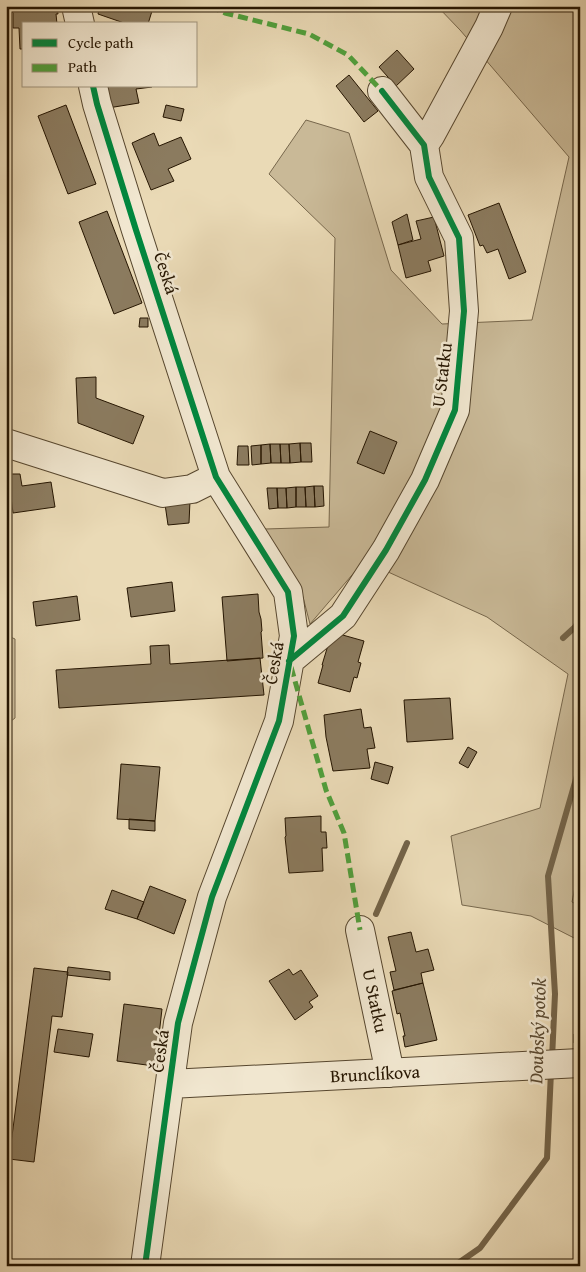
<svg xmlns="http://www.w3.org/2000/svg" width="586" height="1272" viewBox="0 0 586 1272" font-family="'Gentium Book Plus',serif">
  <rect width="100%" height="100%" fill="#eadab6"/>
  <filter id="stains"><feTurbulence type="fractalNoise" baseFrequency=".004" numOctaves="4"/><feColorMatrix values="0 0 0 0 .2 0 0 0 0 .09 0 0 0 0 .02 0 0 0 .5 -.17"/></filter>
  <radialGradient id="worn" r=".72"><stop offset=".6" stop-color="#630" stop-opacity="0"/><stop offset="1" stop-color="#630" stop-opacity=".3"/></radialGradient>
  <path fill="#c9b997" stroke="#77674c" d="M 437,6 L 580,6 L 580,863 L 572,902 L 580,906 L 580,941 L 531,916 L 462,905 L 451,836 L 540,808 L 568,674 L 487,617 L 364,561 L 310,624 L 303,597 L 265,529 L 329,527 L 335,238 L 269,174 L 306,120 L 349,133 L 391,270 L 442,324 L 532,320 L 569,157 L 460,30 Z
    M 6,635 L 15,639 L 15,718 L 6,725 Z"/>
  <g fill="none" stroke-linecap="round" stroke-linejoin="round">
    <path stroke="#736348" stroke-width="6" d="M 563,638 L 575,627 L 580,619
      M 376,914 L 407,843
      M 552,1059 L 555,994 L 548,876 L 580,765
      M 454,1266 L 480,1248 L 547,1158 L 551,1072"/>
  </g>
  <path fill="#8b7b5f" stroke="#251501" d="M 13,6 L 57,6 L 58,14 L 56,14 L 57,24 L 24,24 L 24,49 L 20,49 L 19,28 L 13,28 Z
    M 100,6 L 146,6 L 146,9 L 152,11 L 148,24 L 127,24 L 98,14 Z
    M 397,50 L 414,69 L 396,86 L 379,67 Z
    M 349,75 L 378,111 L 364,122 L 336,86 Z
    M 102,86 L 151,86 L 152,87 L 136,89 L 139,103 L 108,108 Z
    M 66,105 L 96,184 L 68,194 L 38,116 Z
    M 166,105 L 184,109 L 181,121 L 163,117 Z
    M 154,133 L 159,146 L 181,137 L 191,159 L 168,169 L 174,181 L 151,190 L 132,143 Z
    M 499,203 L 526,272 L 509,279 L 498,249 L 487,253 L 483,245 L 480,246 L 468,215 Z
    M 107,211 L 142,303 L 114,314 L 79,222 Z
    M 407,214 L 413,240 L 398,245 L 392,222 Z
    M 434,217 L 444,256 L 428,261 L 431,271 L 406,278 L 398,245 L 421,239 L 416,221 Z
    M 140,318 L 148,318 L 148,327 L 139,327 Z
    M 96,377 L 96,398 L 144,416 L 133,444 L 78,423 L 76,378 Z
    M 370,431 L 397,442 L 384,474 L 357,463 Z
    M 300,443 L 311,443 L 312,462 L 301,462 Z
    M 300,443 L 301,462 L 290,463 L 289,444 Z
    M 270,444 L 280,444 L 281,463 L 271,463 Z
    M 270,444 L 271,463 L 261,464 L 261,445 Z
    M 280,444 L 289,444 L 290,463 L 281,463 Z
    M 261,445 L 261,464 L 252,465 L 251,446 Z
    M 238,446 L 248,446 L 249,465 L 237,465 Z
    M 8,474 L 20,474 L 22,486 L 51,482 L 55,507 L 13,513 Z
    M 314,486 L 315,507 L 306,507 L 305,487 Z
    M 314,486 L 323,486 L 324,506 L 315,507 Z
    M 296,487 L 296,507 L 287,508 L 286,488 Z
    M 296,487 L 305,487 L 306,507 L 296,507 Z
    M 267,488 L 277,488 L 278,508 L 269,509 Z
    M 277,488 L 286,488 L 287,508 L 278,508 Z
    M 190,501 L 189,523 L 168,525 L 165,504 Z
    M 172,582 L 175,611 L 131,617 L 127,588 Z
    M 258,594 L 259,612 L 261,619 L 262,631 L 261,632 L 263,658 L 227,661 L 222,597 Z
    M 77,596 L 80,620 L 36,626 L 33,602 Z
    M 332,632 L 364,641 L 358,662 L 361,663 L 357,678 L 354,677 L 350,692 L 318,683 L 323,665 L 322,665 Z
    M 169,645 L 170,664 L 260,658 L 264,695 L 59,708 L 56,670 L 151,664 L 150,646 Z
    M 450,698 L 453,739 L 407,742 L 404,700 Z
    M 361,709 L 364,728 L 371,727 L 375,748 L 367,749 L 370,768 L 333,771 L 326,737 L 324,715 Z
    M 468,747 L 477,752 L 468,768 L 459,763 Z
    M 375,762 L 393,767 L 388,784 L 371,779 Z
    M 121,764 L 160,767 L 155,821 L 117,819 Z
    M 321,816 L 321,832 L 326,832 L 327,848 L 322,848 L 323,871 L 289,873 L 285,837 L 286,836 L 285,818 Z
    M 129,819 L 155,821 L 155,831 L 129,829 Z
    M 150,886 L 186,900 L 174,934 L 137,919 Z
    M 112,890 L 144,902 L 137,919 L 105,909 Z
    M 411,932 L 416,952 L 428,949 L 434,970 L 421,973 L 423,983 L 394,990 L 390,972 L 396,971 L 388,937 Z
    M 68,967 L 110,972 L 110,980 L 67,975 Z
    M 34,968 L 68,972 L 62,1017 L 52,1016 L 34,1162 L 9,1159 Z
    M 289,969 L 293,975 L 301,970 L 318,996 L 309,1002 L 313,1007 L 295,1020 L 269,981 Z
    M 423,983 L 437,1040 L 405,1047 L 403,1036 L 405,1036 L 400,1013 L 397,1014 L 392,991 Z
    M 124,1004 L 162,1009 L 158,1044 L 157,1043 L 154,1066 L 117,1061 Z
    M 58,1029 L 93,1034 L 89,1057 L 54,1052 Z
    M 580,1033 L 580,1042 L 574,1043 L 574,1034 Z"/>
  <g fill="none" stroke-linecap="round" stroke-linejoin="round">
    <g stroke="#56462e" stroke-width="30">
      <path id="minor" d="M 76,6 L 80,24
        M 93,86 L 97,104 L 136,230 L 216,477 L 288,592 L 294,636 L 279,721 L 212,897 L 178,1023 L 145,1266
        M 424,145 L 430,136 L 489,27 L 498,6
        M 6,443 L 163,493 L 192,489 L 216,477
        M 289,661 L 343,616 L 386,550 L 425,480 L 455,410 L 464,311 L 459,238 L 429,177 L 424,145 L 382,91
        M 360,930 L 390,1073
        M 170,1084 L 580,1063"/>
    </g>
    <use href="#minor" stroke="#f1e7d0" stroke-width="28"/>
    <path stroke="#50a03c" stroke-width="5" stroke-dasharray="10 5" stroke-linecap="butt" d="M 210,6 L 225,13 L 309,34 L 348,55 L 382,91
      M 291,667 L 326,790 L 344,833 L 360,930"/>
    <g stroke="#f1e7d0" stroke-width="9">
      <path id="cycleway" d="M 93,86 L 97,104 L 136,230 L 216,477 L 288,592 L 294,636 L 279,721 L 212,897 L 178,1023 L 145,1266
        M 289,661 L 343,616 L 386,550 L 425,480 L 455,410 L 464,311 L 459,238 L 429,177 L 424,145 L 382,91"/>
    </g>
    <use href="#cycleway" stroke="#00873e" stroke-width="6"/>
  </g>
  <g text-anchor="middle" stroke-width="5" stroke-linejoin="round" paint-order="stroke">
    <g font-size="18" fill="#251501" stroke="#f1e7d0">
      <text transform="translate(166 273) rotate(72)" y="6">Česká</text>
      <text transform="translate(442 375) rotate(-83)" y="6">U Statku</text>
      <text transform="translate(274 663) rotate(-80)" y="6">Česká</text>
      <text transform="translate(375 1001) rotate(78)" y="6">U Statku</text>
      <text transform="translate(160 1051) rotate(-82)" y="6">Česká</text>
      <text transform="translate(375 1074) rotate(-3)" y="6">Brunclíkova</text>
    </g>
    <g font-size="19" font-style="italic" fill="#594931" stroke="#f1e7d0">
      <text transform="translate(537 1031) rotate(-88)" y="7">Doubský potok</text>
    </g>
  </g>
  <rect width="586" height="1272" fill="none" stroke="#eadab6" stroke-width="25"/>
  <rect x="8" y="8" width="571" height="1257" fill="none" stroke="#251501" stroke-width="2.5"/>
  <rect x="12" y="12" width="561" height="1247" fill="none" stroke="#251501"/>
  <rect x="22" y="22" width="175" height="65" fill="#f1e7d0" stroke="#9f937d"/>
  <rect x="32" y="39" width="25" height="8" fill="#00873e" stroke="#9f937d"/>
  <text x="68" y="48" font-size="15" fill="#251501">Cycle path</text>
  <rect x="32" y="64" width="25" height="8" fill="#50a03c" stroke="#9f937d"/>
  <text x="68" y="72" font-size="15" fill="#251501">Path</text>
  <rect width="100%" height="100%" filter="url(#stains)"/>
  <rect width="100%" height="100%" fill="url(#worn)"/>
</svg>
